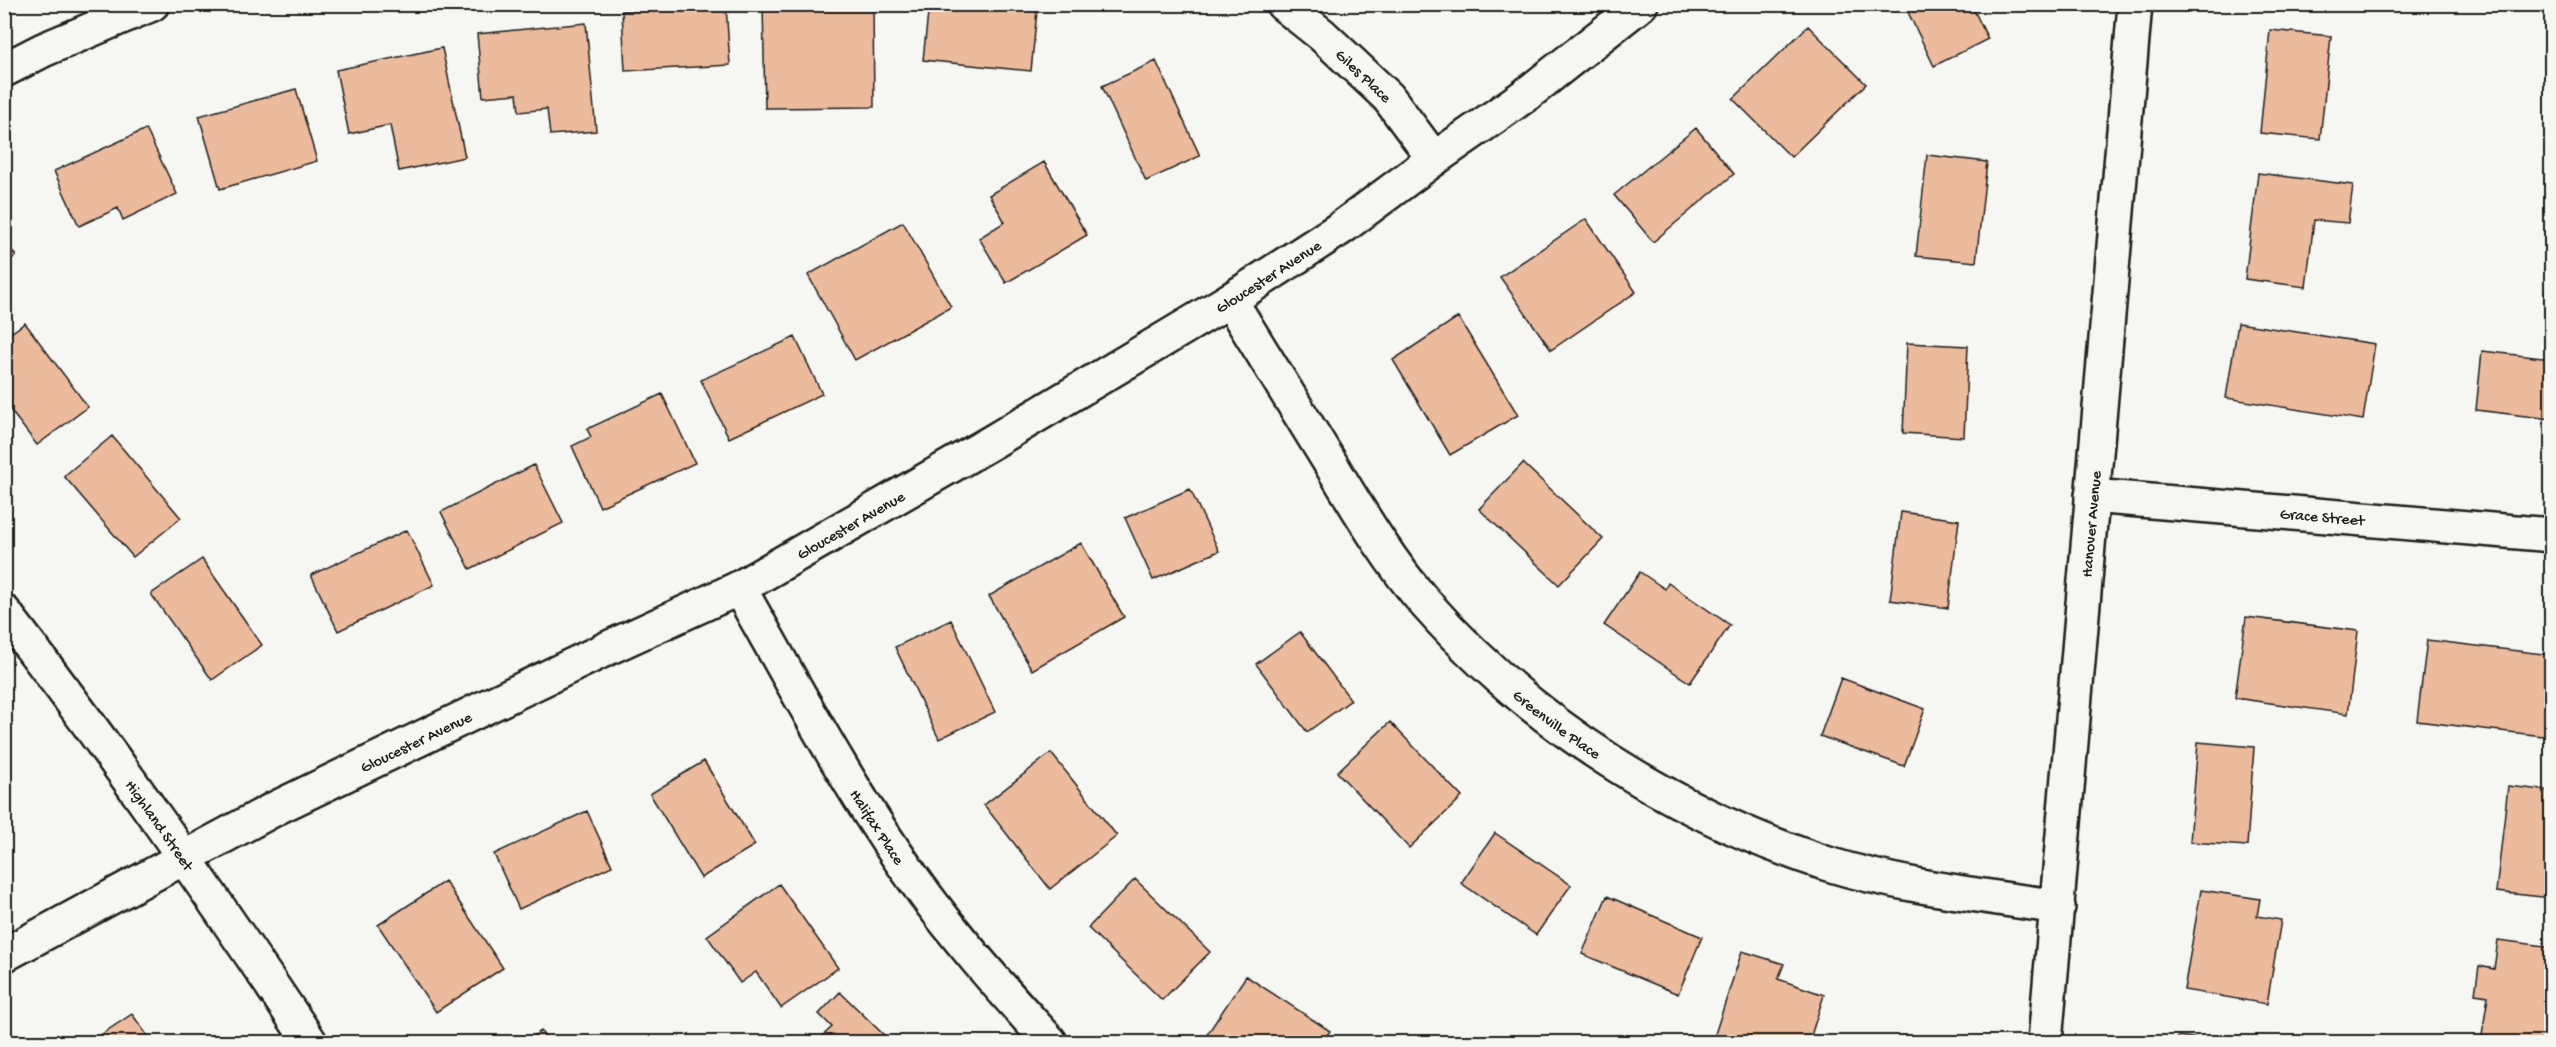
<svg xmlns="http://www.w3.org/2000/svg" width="2556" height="1047" viewBox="0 0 2556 1047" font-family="'Gochi Hand',sans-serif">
  <rect width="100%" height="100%" fill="#f6f6f2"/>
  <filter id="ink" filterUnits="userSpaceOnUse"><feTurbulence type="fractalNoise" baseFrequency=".0167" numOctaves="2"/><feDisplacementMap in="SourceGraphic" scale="12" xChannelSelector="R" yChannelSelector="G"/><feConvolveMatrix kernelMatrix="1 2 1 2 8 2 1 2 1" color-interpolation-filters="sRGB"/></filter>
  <g filter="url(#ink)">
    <path fill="#ecbb9d" stroke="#1c1c1c" stroke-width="1.5" d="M 763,4 L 873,4 L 874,107 L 765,108 Z
      M 929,4 L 975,4 L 1037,11 L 1031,71 L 923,60 Z
      M 1904,4 L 1971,4 L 1988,39 L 1934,66 Z
      M 726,6 L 730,65 L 625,71 L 622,11 Z
      M 586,23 L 596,131 L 550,135 L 547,109 L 519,112 L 517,94 L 483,97 L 477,34 Z
      M 1808,26 L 1866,84 L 1791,157 L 1733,99 Z
      M 2270,30 L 2331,36 L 2320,139 L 2260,133 Z
      M 442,48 L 465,157 L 399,171 L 390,125 L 349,134 L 336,70 Z
      M 1156,61 L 1200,156 L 1146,181 L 1102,86 Z
      M 296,89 L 317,161 L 220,189 L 199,116 Z
      M 1696,128 L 1734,174 L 1653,242 L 1614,195 Z
      M 146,129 L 177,194 L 123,220 L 118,208 L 79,226 L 54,171 Z
      M 1927,155 L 1987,162 L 1976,262 L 1916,256 Z
      M 1044,162 L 1087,235 L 1006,283 L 979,238 L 1005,222 L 989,195 Z
      M 2258,173 L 2353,185 L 2348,223 L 2314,220 L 2306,287 L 2245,279 Z
      M 1586,219 L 1636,292 L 1551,350 L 1500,277 Z
      M 903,222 L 951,307 L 855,360 L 808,275 Z
      M 2552,233 L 2552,306 L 2544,305 Z
      M 4,240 L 16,256 L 4,264 Z
      M 1458,317 L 1518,415 L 1450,455 L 1393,360 Z
      M 25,323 L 88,407 L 37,445 L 4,402 L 4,338 Z
      M 2238,323 L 2375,344 L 2363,420 L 2226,398 Z
      M 795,337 L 822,394 L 729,438 L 701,380 Z
      M 1907,343 L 1968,346 L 1964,437 L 1903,433 Z
      M 2482,351 L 2552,359 L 2552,419 L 2476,410 Z
      M 662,394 L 695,463 L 600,507 L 572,446 L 591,437 L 587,429 Z
      M 112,436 L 181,518 L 133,557 L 64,476 Z
      M 1523,463 L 1603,539 L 1559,585 L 1479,509 Z
      M 534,465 L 563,523 L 470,569 L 441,512 Z
      M 1190,489 L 1219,551 L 1153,580 L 1125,518 Z
      M 1901,512 L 1959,520 L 1948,608 L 1890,600 Z
      M 407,530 L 434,585 L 338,631 L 311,575 Z
      M 1081,543 L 1124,617 L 1032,670 L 989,596 Z
      M 202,559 L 262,645 L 212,680 L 151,594 Z
      M 1640,572 L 1665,589 L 1668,583 L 1730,625 L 1690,683 L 1604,625 Z
      M 2246,617 L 2358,631 L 2348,714 L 2235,698 Z
      M 951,620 L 995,712 L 939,739 L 895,647 Z
      M 1300,632 L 1351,700 L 1307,732 L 1256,664 Z
      M 2427,640 L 2552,655 L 2552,737 L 2417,721 Z
      M 1841,678 L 1925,709 L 1904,766 L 1820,736 Z
      M 1390,722 L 1462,797 L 1409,848 L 1337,772 Z
      M 2198,742 L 2254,747 L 2247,846 L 2190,842 Z
      M 1051,753 L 1117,836 L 1050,889 L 984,805 Z
      M 704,761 L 755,845 L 701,878 L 650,794 Z
      M 2508,786 L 2552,791 L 2552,898 L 2496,892 Z
      M 587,811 L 612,866 L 519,909 L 494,854 Z
      M 1495,833 L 1571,885 L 1536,935 L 1461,883 Z
      M 1135,879 L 1210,952 L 1162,1000 L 1088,928 Z
      M 445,881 L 503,968 L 436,1012 L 378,925 Z
      M 779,884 L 838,968 L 781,1008 L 756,972 L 740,983 L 707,936 Z
      M 2201,890 L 2260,899 L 2257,916 L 2281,920 L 2267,1004 L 2184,990 Z
      M 1607,896 L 1702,937 L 1678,994 L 1582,954 Z
      M 2498,940 L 2552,947 L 2552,968 L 2542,1042 L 2481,1042 L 2488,996 L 2475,994 L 2479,966 L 2494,969 Z
      M 1742,951 L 1784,964 L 1778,979 L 1824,995 L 1809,1042 L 1729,1042 L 1714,1037 Z
      M 1246,976 L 1330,1031 L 1322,1042 L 1210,1042 L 1204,1039 Z
      M 840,992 L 891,1042 L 816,1042 L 832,1027 L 819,1014 Z
      M 132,1014 L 152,1042 L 90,1042 Z
      M 541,1031 L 549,1042 L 525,1042 Z
      M 2178,1036 L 2222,1042 L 2177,1042 Z"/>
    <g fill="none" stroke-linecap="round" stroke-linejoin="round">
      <g stroke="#1c1c1c" stroke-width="38">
        <g id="street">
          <path id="s1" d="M 1283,4 L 1322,35 L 1388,97 L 1434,159"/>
          <path d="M 4,70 L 43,50 L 152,4"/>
          <path id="s2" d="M 1230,300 C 1264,355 1298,411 1332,466 C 1361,514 1390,563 1427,605 C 1533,725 1676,815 1828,864 C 1903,887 1981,895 2058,907"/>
          <path id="s3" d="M 2092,496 L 2552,535"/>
          <path id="s4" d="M 739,588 C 795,686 847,786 913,878 C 954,936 1002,990 1050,1042"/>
          <path id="s5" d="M 4,955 L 276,808 L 608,648 L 739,588 L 992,442 L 1230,300 L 1341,228 L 1434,159 L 1527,94 L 1641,4"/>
        </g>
      </g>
      <g stroke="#1c1c1c" stroke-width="38">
        <g id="secondary">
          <path id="s6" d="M 4,612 C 112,751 212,896 310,1042"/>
          <path id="s7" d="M 2045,1042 L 2135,4"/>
        </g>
      </g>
      <use href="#street" stroke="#f6f6f2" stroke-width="33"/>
      <use href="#secondary" stroke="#f6f6f2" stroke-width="33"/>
    </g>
  </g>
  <g text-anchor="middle" stroke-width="6" stroke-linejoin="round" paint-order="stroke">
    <g font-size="16" fill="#1c1c1c" stroke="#f6f6f2">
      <text dy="6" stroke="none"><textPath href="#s1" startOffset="108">Giles Place</textPath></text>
      <text dy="6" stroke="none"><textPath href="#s5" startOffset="1436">Gloucester Avenue</textPath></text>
      <text dy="6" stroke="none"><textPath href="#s3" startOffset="231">Grace Street</textPath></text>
      <text dy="6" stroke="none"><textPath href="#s7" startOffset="520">Hanover Avenue</textPath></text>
      <text dy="6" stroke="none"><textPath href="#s5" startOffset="950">Gloucester Avenue</textPath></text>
      <text dy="6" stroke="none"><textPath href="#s2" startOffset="540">Greenville Place</textPath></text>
      <text dy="6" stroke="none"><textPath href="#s5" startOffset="464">Gloucester Avenue</textPath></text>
      <text dy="6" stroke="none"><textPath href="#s6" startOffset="264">Highland Street</textPath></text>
      <text dy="6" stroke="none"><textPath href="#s4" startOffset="276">Halifax Place</textPath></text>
    </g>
  </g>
  <rect width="2556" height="1047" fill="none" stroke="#f6f6f2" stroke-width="24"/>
  <rect x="12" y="12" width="2532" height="1023" fill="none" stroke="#1c1c1c" stroke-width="2" filter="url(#ink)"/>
</svg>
